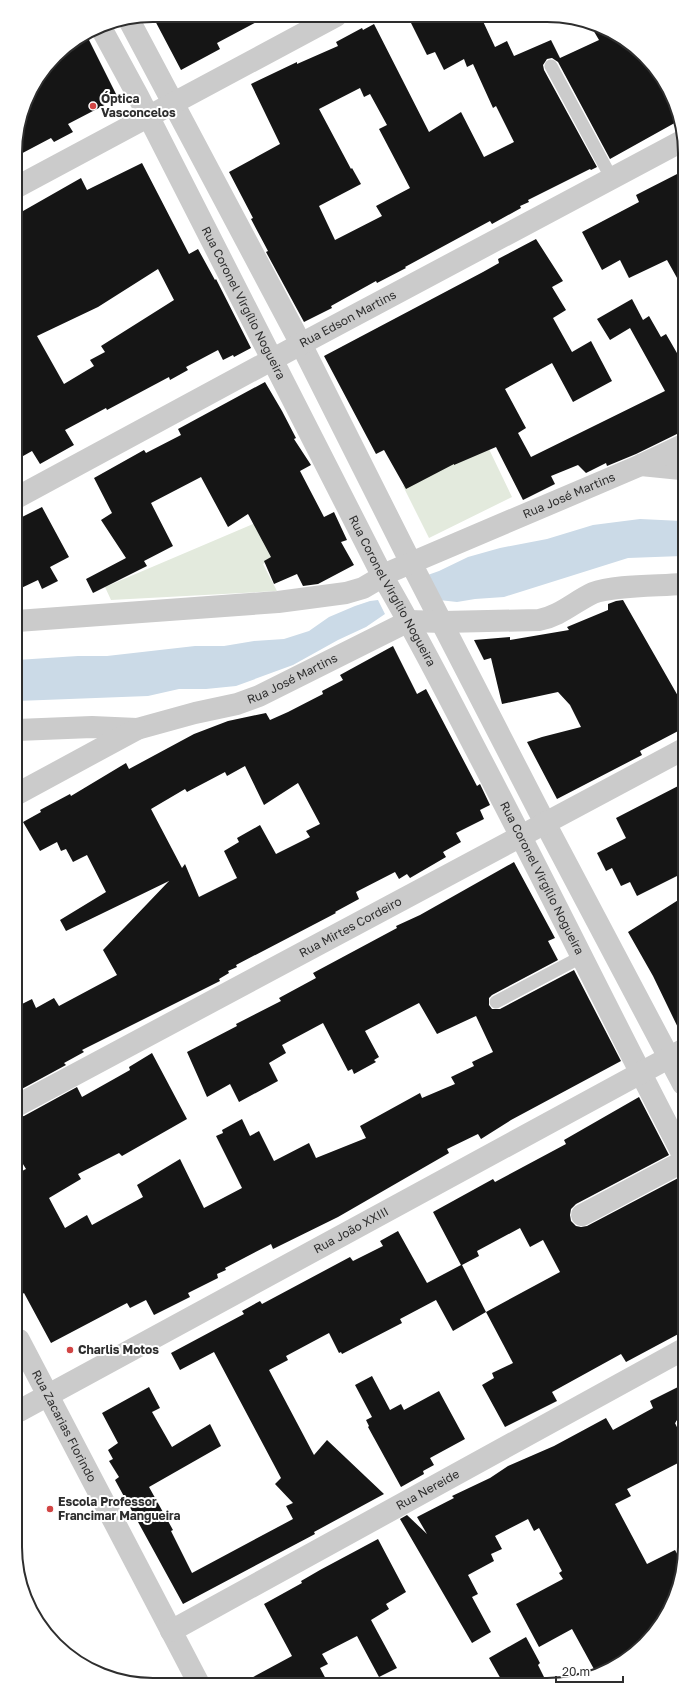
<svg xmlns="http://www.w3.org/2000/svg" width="700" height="1700" viewBox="0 0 700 1700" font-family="'Golos Text',sans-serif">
  <rect width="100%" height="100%" fill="#fff"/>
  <path fill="#e3eadd" d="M 487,445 L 512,497 L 429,538 L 403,486 Z
    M 274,515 L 288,551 L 263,564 L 277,591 L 111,600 L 105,587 Z"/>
  <path fill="#cbdae7" d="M 640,519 L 682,521 L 682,556 L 628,558 L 504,597 L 475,599 L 457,602 L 439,600 L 425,576 L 439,571 L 468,557 L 500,548 L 547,539 L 593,525 Z
    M 378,600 L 385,614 L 366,627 L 338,640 L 293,665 L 236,686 L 206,689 L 179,689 L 148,696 L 17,701 L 17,660 L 78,656 L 107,656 L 195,646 L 224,646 L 254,641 L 284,639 L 309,631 L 329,617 L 355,606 L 370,601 Z"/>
  <path fill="#151515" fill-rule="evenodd" d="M 152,15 L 153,15 L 268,16 L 217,43 L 220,49 L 181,70 Z
    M 408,17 L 481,17 L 495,47 L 507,41 L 514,56 L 551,40 L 560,58 L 599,40 L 589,23 L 608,29 L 644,55 L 680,118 L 680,120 L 610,159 L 558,62 L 552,58 L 547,59 L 543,65 L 544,70 L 597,167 L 591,170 L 590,169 L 528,200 L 529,202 L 520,206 L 521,208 L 492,224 L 490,221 L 405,267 L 406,268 L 377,283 L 376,281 L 331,306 L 332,308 L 304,322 L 266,252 L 268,251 L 251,219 L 253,218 L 229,172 L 280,144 L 251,84 L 297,62 L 297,64 L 338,46 L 336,42 L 362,28 L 363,30 L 374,24 L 429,132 L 461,112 L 484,157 L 514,142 L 496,106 L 493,108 L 473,64 L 467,67 L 464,59 L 444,70 L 435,52 L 427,55 ZM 360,88 L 364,97 L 370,94 L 387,125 L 379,129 L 410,188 L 376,206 L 382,216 L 335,240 L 319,206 L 361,184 L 352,168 L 351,169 L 319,109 Z
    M 86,34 L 118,98 L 68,124 L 73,132 L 54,142 L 51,138 L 15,157 L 15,144 L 29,92 L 62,49 Z
    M 142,163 L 189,254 L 198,249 L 215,280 L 216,279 L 251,348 L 234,357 L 233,355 L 223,360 L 218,350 L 186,367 L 188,370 L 170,380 L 169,377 L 107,410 L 106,408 L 65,430 L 74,445 L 40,464 L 32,451 L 16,460 L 16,215 L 81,178 L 87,190 ZM 158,269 L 174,300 L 101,346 L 105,352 L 90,360 L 94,366 L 64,384 L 37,336 L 98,307 Z
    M 681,172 L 681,285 L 667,260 L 629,278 L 620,260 L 602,270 L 582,232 L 639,202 L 636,195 Z
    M 536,239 L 563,281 L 552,287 L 566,310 L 553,318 L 572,352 L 591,341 L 612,381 L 573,402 L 552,363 L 505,389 L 526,428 L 518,433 L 531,457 L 665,391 L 630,328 L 610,340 L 597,319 L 632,299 L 643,320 L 649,316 L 661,337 L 666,334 L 681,360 L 681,432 L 636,454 L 607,466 L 606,463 L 586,473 L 578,465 L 551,476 L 555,484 L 523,500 L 496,447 L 454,465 L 454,464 L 406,489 L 384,450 L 376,454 L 324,356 L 483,272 L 499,263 L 498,259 Z
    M 265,382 L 282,411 L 296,438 L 294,439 L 311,465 L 300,471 L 324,517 L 334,512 L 347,540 L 341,542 L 354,565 L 318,584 L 303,586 L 297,574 L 274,584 L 264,561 L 271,557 L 248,514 L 228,527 L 201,477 L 151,503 L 173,546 L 144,561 L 147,566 L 93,593 L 86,579 L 126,558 L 101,520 L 112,513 L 94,478 L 144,450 L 146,453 L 181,435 L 178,429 Z
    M 42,507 L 69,557 L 50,567 L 58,581 L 42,589 L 38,580 L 17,590 L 16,520 Z
    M 623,600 L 682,703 L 682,729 L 640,751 L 642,755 L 557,799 L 527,742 L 542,737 L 581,727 L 570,705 L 558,692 L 502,704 L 491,658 L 484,660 L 474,640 L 510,637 L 510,640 L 569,630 L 567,627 L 608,610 L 608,604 L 616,601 Z
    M 393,646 L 417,694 L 426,689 L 477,786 L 480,784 L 490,805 L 480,810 L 484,819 L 456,833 L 461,842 L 443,852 L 446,857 L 410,878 L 407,874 L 399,879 L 395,872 L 356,892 L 359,899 L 335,912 L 336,913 L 236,965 L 237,967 L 228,971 L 229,973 L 219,979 L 220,981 L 82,1050 L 84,1052 L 64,1063 L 66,1065 L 18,1091 L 18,1006 L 32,999 L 36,1008 L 54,998 L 59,1006 L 117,975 L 103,950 L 169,881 L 66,931 L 60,920 L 106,892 L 87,855 L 73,862 L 66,849 L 61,851 L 57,842 L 40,851 L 23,822 L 41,812 L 40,810 L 70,794 L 71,796 L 126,763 L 129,769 L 194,734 L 228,721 L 266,713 L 270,720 L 288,712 L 323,694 L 322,691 L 343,680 L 340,675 ZM 245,766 L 264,805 L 298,783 L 320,824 L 306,831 L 310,837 L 276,854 L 260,825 L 237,838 L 239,842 L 224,851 L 237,878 L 199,897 L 185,864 L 182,868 L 151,809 L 185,789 L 187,792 L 225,772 L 227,776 Z
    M 682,784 L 683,873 L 637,896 L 630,882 L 621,886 L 612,868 L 606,871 L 597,853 L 626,838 L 616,818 Z
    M 514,862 L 555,938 L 548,941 L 558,960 L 492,995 L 489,998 L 489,1005 L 492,1009 L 500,1009 L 574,970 L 621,1061 L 511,1120 L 481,1139 L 478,1134 L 447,1149 L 449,1153 L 338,1217 L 273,1249 L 271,1244 L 225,1268 L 226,1270 L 217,1274 L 218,1278 L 188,1293 L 190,1297 L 154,1315 L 146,1300 L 130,1308 L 127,1303 L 51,1343 L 24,1293 L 19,1296 L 18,1173 L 26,1169 L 18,1156 L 18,1117 L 24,1116 L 77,1087 L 82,1097 L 130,1070 L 129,1067 L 152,1053 L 187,1119 L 122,1156 L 119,1153 L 78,1174 L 81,1179 L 49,1198 L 65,1228 L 87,1215 L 92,1225 L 143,1197 L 137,1185 L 180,1159 L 204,1208 L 242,1188 L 216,1136 L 223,1133 L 222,1130 L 242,1119 L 250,1136 L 259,1131 L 274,1161 L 309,1143 L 316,1158 L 366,1138 L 360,1126 L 420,1093 L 422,1098 L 455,1084 L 451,1077 L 474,1066 L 472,1062 L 493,1052 L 476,1016 L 437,1034 L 419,1003 L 365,1031 L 379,1057 L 374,1060 L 376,1062 L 354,1074 L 352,1069 L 348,1071 L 323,1023 L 282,1045 L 286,1053 L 269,1063 L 278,1081 L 239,1102 L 230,1084 L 207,1097 L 187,1052 L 237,1026 L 236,1024 L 281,1001 L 279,998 L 316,978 L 313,973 L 397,928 L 396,926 L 420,915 Z
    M 683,897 L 683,1038 L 653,976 L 628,932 Z
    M 639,1097 L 669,1155 L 576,1204 L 571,1209 L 570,1215 L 571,1221 L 576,1226 L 581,1227 L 587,1226 L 684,1175 L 684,1331 L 626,1362 L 621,1354 L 552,1392 L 557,1401 L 505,1427 L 482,1385 L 494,1378 L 492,1373 L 513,1363 L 486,1312 L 453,1331 L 436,1300 L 400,1319 L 402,1323 L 342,1354 L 341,1352 L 339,1353 L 329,1333 L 286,1356 L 288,1360 L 269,1370 L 314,1455 L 327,1440 L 384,1494 L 314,1532 L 315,1534 L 183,1604 L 115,1480 L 119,1477 L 109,1461 L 113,1459 L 108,1450 L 118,1443 L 102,1413 L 149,1387 L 160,1408 L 152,1412 L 172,1447 L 210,1424 L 221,1446 L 149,1487 L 173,1530 L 171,1531 L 192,1573 L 293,1519 L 286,1506 L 293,1503 L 275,1484 L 281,1478 L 214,1352 L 180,1370 L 171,1353 L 244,1314 L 242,1311 L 260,1301 L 262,1304 L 350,1257 L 353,1261 L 383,1246 L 380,1241 L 398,1231 L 427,1283 L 461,1265 L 433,1212 L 493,1179 L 495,1182 L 566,1144 L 564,1140 ZM 520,1228 L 530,1247 L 543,1240 L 560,1272 L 486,1312 L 462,1265 L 479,1256 L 477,1251 Z
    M 372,1376 L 390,1410 L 401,1404 L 404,1410 L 439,1391 L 465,1439 L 430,1458 L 434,1465 L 423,1471 L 424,1474 L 401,1487 L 368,1427 L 369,1426 L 366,1420 L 372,1417 L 355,1385 Z
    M 684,1384 L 684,1416 L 676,1421 L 676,1422 L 675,1423 L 684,1442 L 684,1460 L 627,1489 L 631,1496 L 615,1504 L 647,1564 L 675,1550 L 683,1565 L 675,1599 L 651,1638 L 640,1647 L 625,1655 L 627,1658 L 616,1666 L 611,1669 L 608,1664 L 595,1671 L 572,1629 L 539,1647 L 516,1604 L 563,1579 L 559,1573 L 562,1571 L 539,1528 L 534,1531 L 528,1519 L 495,1536 L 502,1549 L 491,1554 L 494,1561 L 468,1575 L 478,1594 L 472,1597 L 491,1632 L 472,1643 L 400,1519 L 407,1515 L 427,1534 L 417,1517 L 454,1498 L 452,1496 L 490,1478 L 508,1466 L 554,1446 L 606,1418 L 613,1430 L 653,1408 L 650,1401 Z
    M 378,1539 L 406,1592 L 386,1604 L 389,1609 L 371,1620 L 397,1668 L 379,1677 L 357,1636 L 322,1654 L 328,1664 L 320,1668 L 327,1681 L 244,1682 L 292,1656 L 264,1604 L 302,1583 L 301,1581 L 320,1570 Z
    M 526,1637 L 540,1663 L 538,1665 L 546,1681 L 502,1681 L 489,1658 Z"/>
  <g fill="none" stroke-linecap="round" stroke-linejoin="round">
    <path stroke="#cbcbcb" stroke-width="13" d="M 551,66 L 612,179
      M 496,1002 L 581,957"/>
    <g stroke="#cbcbcb" stroke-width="22">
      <path d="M 129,20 L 301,344 L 411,563 L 545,823 L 683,1084"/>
      <path id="s1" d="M 100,26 L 138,96 L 383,577 C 416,633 445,690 475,748 C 546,883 613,1021 684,1157"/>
      <path d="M 641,465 L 681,469"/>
      <path id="s2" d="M 16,498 L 301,344 L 680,142"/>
      <path id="s3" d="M 17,621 L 278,602 L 346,593 L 363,588 L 392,571 L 641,465 L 681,446"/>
      <path id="s4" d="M 17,730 L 92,727 L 137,729 L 195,713 L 237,704 L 259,696 L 409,621 L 443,622 L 539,620 C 560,616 574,602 593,593 C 613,585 659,586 682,584"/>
      <path d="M 17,794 L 137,729"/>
      <path id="s5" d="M 18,1105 L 682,750"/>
      <path d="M 582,1215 L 684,1161"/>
      <path id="s6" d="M 19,1340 L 198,1682"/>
      <path id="s7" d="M 19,1411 L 683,1050"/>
      <path id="s8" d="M 171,1631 L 684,1349"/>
    </g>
    <path stroke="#cbcbcb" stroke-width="22" d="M 15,188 L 336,16"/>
  </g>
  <g fill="#d14544" stroke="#fff" stroke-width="1.5">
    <circle cx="93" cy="106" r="4"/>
    <circle cx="70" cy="1350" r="4"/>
    <circle cx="50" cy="1509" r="4"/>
  </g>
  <g text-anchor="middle" stroke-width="4" stroke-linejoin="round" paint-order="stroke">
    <g font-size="12" font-weight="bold" fill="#2e2e2e" stroke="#fff" text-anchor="start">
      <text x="101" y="103">Óptica<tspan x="101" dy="14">Vasconcelos</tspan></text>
      <text x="78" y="1354">Charlis Motos</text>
      <text x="58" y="1506">Escola Professor<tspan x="58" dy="14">Francimar Mangueira</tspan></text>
    </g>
    <g font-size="12" fill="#2e2e2e" stroke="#fff">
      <text dy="4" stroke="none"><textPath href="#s1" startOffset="312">Rua Coronel Virgílio Nogueira</textPath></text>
      <text dy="4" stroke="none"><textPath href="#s2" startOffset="377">Rua Edson Martins</textPath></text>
      <text dy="4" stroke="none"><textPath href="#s3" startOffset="574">Rua José Martins</textPath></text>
      <text dy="4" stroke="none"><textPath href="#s1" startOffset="636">Rua Coronel Virgílio Nogueira</textPath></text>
      <text dy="4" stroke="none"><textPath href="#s4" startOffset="284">Rua José Martins</textPath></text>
      <text dy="4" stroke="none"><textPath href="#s1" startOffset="960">Rua Coronel Virgílio Nogueira</textPath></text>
      <text dy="4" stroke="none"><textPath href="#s5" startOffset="377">Rua Mirtes Cordeiro</textPath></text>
      <text dy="4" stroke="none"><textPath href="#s7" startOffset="378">Rua João XXIII</textPath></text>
      <text dy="4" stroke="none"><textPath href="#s6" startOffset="97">Rua Zacarias Florindo</textPath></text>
      <text dy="4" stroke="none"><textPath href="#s8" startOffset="293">Rua Nereide</textPath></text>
    </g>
  </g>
  <path d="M0 0H700V1700H0ZM153 22H547A131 131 0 0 1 678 153V1547A131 131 0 0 1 547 1678H153A131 131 0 0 1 22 1547V153A131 131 0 0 1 153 22Z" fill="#fff" fill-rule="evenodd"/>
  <path fill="none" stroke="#2e2e2e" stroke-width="2" d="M153 22H547A131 131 0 0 1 678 153V1547A131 131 0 0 1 547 1678H153A131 131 0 0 1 22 1547V153A131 131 0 0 1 153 22Z"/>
  <path d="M556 1676v6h67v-6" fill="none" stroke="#2e2e2e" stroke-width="2"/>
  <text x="562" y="1676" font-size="12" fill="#2e2e2e" stroke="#ffffff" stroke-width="3" paint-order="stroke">20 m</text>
</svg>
